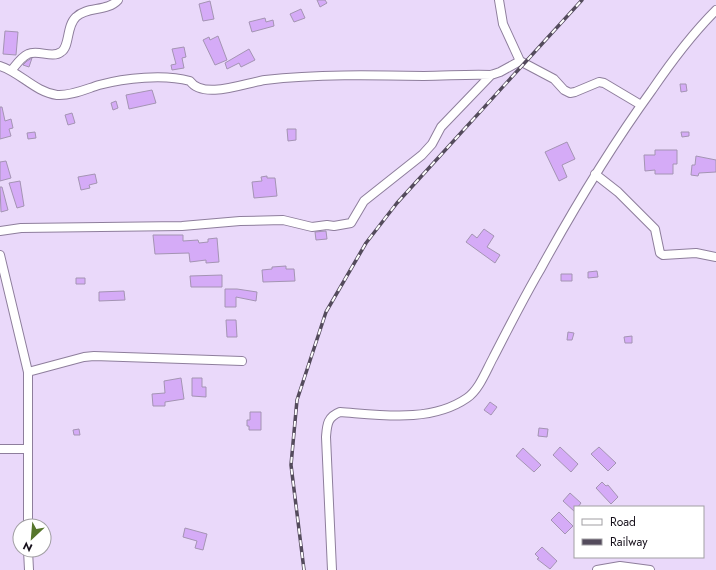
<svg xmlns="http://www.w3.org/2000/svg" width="716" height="570" viewBox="0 0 716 570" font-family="Jost,sans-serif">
  <rect width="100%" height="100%" fill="#ead9fa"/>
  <path fill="#d5abf7" stroke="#a494b3" d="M 317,0 L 325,0 L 327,3 L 320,7 Z
    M 210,1 L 214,19 L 203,21 L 199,4 Z
    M 301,9 L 305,18 L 294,22 L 290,14 Z
    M 265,18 L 266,22 L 273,20 L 274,26 L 252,32 L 249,22 Z
    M 5,31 L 18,32 L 16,55 L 3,54 Z
    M 218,36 L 227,60 L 215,65 L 203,40 L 209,37 L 210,40 Z
    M 184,47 L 186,57 L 182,58 L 184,68 L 172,70 L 171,65 L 176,64 L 172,49 Z
    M 249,49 L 255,60 L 241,67 L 239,63 L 227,69 L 225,63 Z
    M 32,58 L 29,67 L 23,65 L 27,61 Z
    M 680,84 L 686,84 L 687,91 L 681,92 Z
    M 152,90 L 156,103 L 129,109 L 126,95 Z
    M 116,101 L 118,108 L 113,110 L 111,103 Z
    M 0,107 L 2,107 L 5,121 L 11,119 L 13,128 L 9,129 L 11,136 L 0,139 Z
    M 72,113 L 75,123 L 68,125 L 65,115 Z
    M 287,129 L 296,129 L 296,140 L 288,141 Z
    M 35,132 L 36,138 L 28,139 L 27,133 Z
    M 681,132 L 689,132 L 689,136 L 682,137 Z
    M 567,142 L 575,159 L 562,165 L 567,177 L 559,181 L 545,152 Z
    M 655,150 L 677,150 L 677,164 L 673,164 L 673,174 L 655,174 L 655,170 L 645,171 L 644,155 L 655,155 Z
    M 696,156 L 716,160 L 716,172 L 699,173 L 698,176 L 691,175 L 692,165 L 695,165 Z
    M 6,161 L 11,178 L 0,181 L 0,162 Z
    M 95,174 L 97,183 L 89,185 L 90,188 L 81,190 L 78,177 Z
    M 267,176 L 267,178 L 275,178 L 277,196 L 254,198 L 252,182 L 262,181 L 261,177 Z
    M 20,181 L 24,206 L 17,208 L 9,183 Z
    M 0,187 L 2,187 L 8,210 L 1,212 Z
    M 484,229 L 494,236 L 487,247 L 500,255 L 495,263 L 466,242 L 472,234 L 477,238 Z
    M 326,231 L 327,239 L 316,240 L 315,232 Z
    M 153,235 L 183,235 L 183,241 L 198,240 L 199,243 L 208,242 L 208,239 L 217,238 L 219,262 L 206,263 L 206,260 L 190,262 L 189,253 L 155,254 Z
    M 286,266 L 286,269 L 294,269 L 295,281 L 263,282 L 262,270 L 272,269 L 272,267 Z
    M 597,271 L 598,277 L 588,278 L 588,272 Z
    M 561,274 L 572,274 L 572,281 L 561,281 Z
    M 222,275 L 222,287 L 191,287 L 190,276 Z
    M 76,278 L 85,278 L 85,284 L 76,284 Z
    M 225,289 L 237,289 L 257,292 L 256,301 L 236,297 L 236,307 L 225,307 Z
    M 124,291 L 125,300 L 99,301 L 99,292 Z
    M 226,320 L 236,320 L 237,337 L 227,337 Z
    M 568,332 L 574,333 L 572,340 L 567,340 Z
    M 632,336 L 632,343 L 625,343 L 624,337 Z
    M 181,378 L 184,399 L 165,402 L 165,406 L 153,406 L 152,394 L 165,393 L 164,381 Z
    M 192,378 L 202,378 L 202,387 L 206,387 L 206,397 L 192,396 Z
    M 490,402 L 497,407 L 491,415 L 484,410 Z
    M 250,412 L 261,412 L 261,430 L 249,430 L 249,426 L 247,426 L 247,420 L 250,420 Z
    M 539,428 L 548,429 L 547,437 L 538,436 Z
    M 79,429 L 80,435 L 74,435 L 73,430 Z
    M 560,447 L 578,464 L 571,472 L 553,455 Z
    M 599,447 L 616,463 L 608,471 L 591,454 Z
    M 523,448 L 541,465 L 534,472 L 516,456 Z
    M 602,482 L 606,486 L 608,485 L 618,497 L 611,504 L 596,488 Z
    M 570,493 L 581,503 L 578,507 L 575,507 L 575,512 L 563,501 Z
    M 559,512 L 573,526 L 565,534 L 551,520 Z
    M 185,528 L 207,534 L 203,550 L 195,548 L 197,541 L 183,537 Z
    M 542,547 L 557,561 L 550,569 L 537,559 L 539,558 L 535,554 Z"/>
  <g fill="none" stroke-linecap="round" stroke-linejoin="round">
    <g stroke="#8e7e9c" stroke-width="10">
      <path id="minor" d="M 499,0 L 503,24 L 520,61
        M 0,66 C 20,72 35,92 57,95 C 71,96 86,89 99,85 C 125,78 164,74 190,81 C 203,100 245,83 265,80 C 317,74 371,75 424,76 C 446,76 468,74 491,75 L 500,72 L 520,61 L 554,79 L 564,90 L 570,93 L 575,92 L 599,82 L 604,83 L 641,105
        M 11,71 C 16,65 21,57 28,54 C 38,49 52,59 61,52 C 70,47 66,26 76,17 C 87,6 107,12 118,0
        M 595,174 L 618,192 L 655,229 L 660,253 L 663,255 L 696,253 L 716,257
        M 0,231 L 21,228 L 182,226 L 240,221 L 283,220 L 312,227 L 327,225 L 334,226 L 351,223 L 364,201 L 422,155 L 432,144 L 441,127 L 491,75
        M 0,255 L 28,372 L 28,526
        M 28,372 L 84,357 L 94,356 L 242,361
        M 0,449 L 27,449
        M 28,550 L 29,570
        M 332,570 L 326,437 C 327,425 327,417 340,412 C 381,415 431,423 467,398 C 479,390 486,371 493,358 C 508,329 523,299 540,270 C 574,208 610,148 652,90 C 671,62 692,34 716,10
        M 597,570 L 620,566 L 650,570"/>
    </g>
    <use href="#minor" stroke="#fff" stroke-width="8"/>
    <g stroke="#544b5c" stroke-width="3.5">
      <path id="rail" d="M 304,570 L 291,465 L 297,400 L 326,312 L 366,243 L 397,203 L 582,0"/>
    </g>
    <use href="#rail" stroke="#fff" stroke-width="2" stroke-dasharray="6" stroke-linecap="butt"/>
  </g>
  <rect x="574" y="506" width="130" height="52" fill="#ffffff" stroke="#a19fa3"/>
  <rect x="582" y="519" width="20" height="6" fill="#ffffff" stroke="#a19fa3"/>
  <text x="610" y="526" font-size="12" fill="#150f1a">Road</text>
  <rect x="582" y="539" width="20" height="6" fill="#544b5c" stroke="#a19fa3"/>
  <text x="610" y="546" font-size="12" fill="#150f1a">Railway</text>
  <g transform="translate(32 538) rotate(206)"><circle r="19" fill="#ffffff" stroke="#a19fa3"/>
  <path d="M0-3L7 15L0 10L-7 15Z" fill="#56762c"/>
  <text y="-6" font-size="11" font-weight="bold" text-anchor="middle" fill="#150f1a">N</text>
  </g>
</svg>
